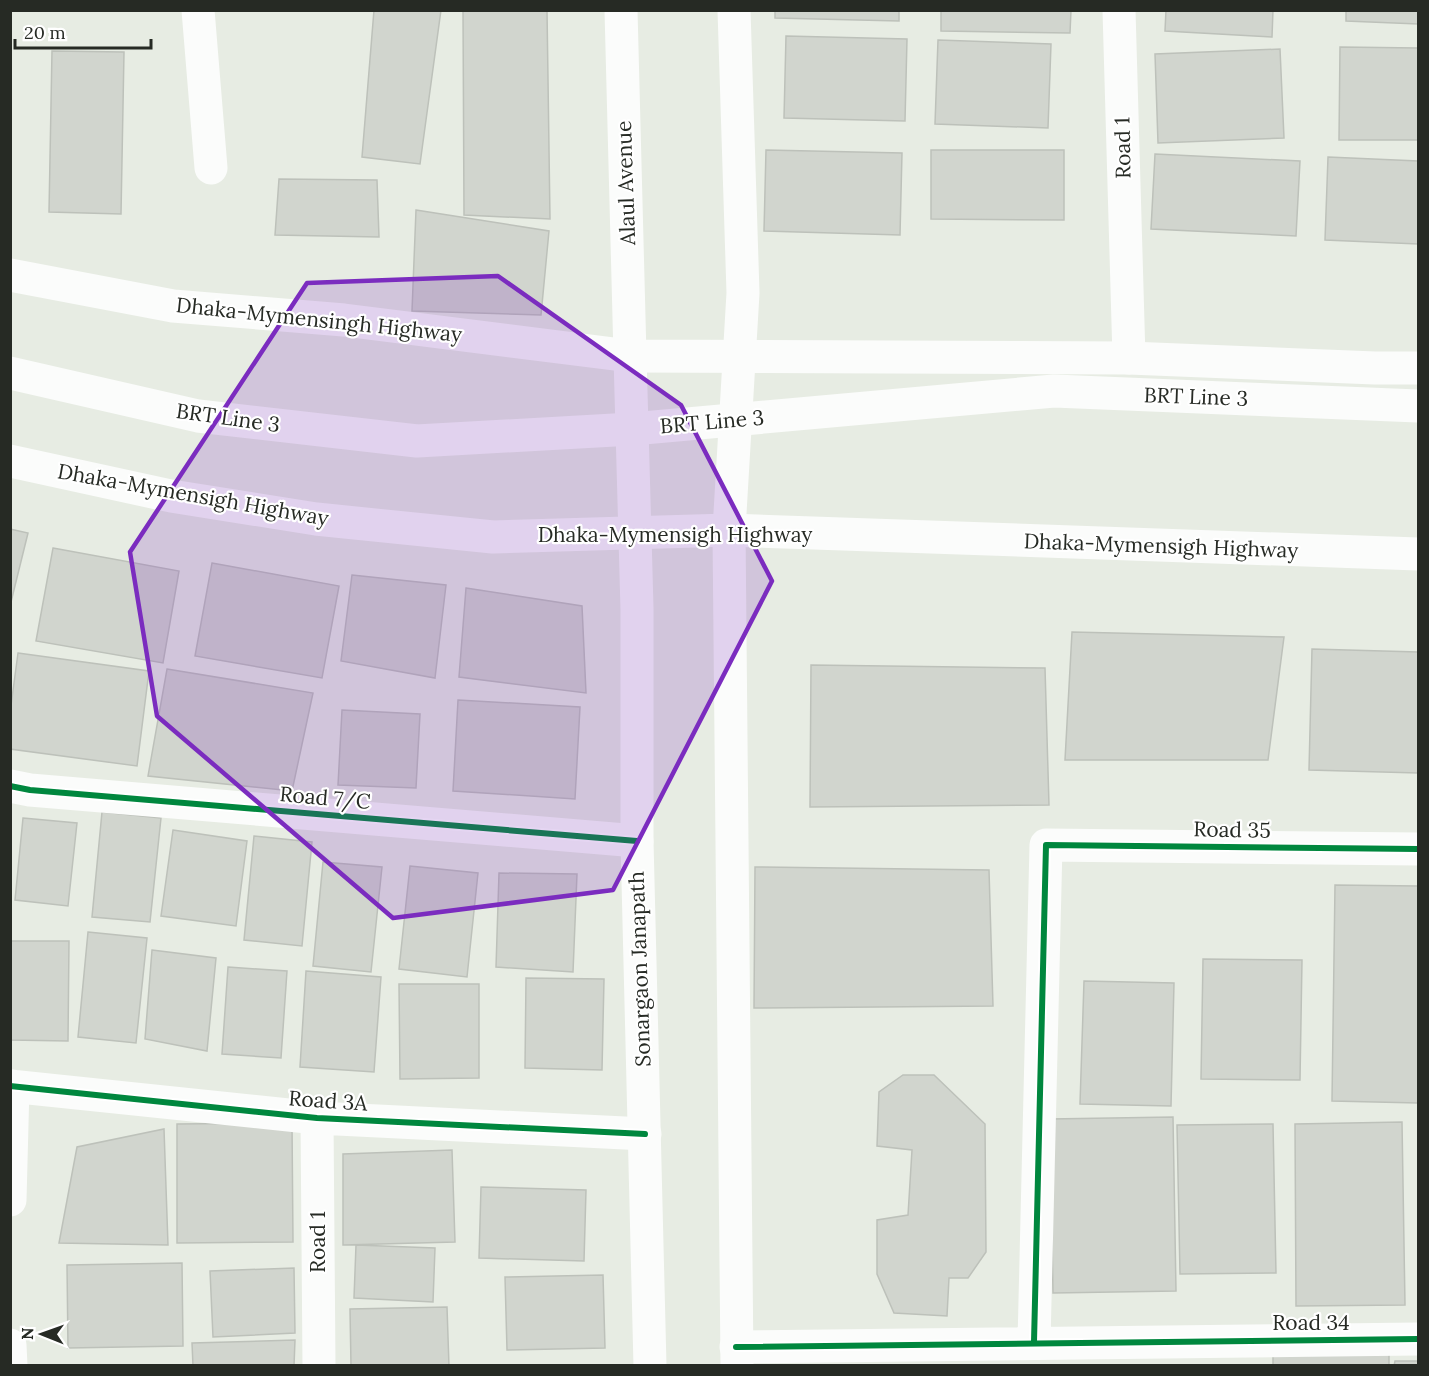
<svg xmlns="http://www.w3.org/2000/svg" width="1429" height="1376" viewBox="0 0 1429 1376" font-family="Lora,serif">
  <rect width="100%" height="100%" fill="#e7ece3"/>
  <path fill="#d1d5ce" stroke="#bdc1ba" stroke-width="1.5" d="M 374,10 L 441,10 L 420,164 L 362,157 Z
    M 463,10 L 547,10 L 550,219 L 464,215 Z
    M 775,10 L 899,10 L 899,21 L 775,18 Z
    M 941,10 L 1071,10 L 1070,33 L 941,31 Z
    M 1166,10 L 1273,10 L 1272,37 L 1165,31 Z
    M 1346,10 L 1418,10 L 1418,24 L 1346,21 Z
    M 786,36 L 907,39 L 905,121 L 784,118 Z
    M 938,40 L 1051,44 L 1048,128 L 935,124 Z
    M 1340,47 L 1418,48 L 1418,140 L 1339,140 Z
    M 1280,49 L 1284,138 L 1158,143 L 1155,54 Z
    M 52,51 L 124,52 L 121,214 L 49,212 Z
    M 766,150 L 902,153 L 900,235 L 764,231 Z
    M 931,150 L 1064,150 L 1064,220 L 931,219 Z
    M 1155,154 L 1300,161 L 1296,236 L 1151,229 Z
    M 1328,157 L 1418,161 L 1418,244 L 1325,240 Z
    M 279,179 L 377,180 L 379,237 L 275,235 Z
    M 416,210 L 549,231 L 541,315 L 412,311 Z
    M 10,529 L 28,533 L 10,606 Z
    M 53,548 L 179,571 L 163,663 L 36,641 Z
    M 212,563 L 339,586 L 322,678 L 195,656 Z
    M 352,575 L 446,585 L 435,678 L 341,661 Z
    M 466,588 L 582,606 L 586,693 L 459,677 Z
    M 1072,632 L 1284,637 L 1268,760 L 1065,760 Z
    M 1312,649 L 1418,652 L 1418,773 L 1309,770 Z
    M 18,653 L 149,671 L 137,766 L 10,749 L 10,713 Z
    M 811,665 L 1045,668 L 1049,805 L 810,807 Z
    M 167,669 L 313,693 L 292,791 L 148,776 Z
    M 458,700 L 580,707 L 575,799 L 453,791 Z
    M 342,710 L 420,714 L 416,788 L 338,785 Z
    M 102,812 L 161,818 L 150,922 L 92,917 Z
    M 23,818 L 77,823 L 68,906 L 15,900 Z
    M 173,830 L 247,841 L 236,926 L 161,916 Z
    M 254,836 L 312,842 L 302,946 L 244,940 Z
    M 323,862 L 382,867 L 371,972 L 313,966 Z
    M 410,866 L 478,873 L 467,977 L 399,969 Z
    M 755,867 L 989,870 L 993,1006 L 754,1008 Z
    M 499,873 L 577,874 L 573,972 L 496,967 Z
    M 1335,885 L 1418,886 L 1418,1103 L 1332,1101 Z
    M 88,932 L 147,938 L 136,1043 L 78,1037 Z
    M 10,941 L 69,941 L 68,1041 L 10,1040 Z
    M 152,950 L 216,958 L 207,1051 L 145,1039 Z
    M 1203,959 L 1302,960 L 1300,1080 L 1201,1079 Z
    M 228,967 L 287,971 L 281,1058 L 222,1054 Z
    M 306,971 L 381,977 L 374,1072 L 300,1067 Z
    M 526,978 L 604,979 L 602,1070 L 525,1068 Z
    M 1084,981 L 1174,983 L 1171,1106 L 1080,1104 Z
    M 399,984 L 479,984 L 479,1078 L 400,1079 Z
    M 903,1075 L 934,1075 L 985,1124 L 986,1252 L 968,1278 L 949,1278 L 947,1316 L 894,1313 L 877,1274 L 877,1220 L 908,1215 L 912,1150 L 877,1146 L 879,1092 Z
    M 1173,1117 L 1176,1291 L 1053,1293 L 1050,1119 Z
    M 1402,1122 L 1405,1305 L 1296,1306 L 1295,1124 Z
    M 292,1123 L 293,1242 L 177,1243 L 177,1124 Z
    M 1273,1124 L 1276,1273 L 1180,1274 L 1177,1125 Z
    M 164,1129 L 168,1245 L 59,1243 L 77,1147 Z
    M 452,1150 L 455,1242 L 343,1245 L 343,1154 Z
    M 481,1187 L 586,1190 L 584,1261 L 479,1258 Z
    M 356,1245 L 435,1248 L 433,1302 L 354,1298 Z
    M 182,1263 L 183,1346 L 68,1348 L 67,1265 Z
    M 294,1268 L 295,1333 L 213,1337 L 210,1271 Z
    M 603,1275 L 605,1348 L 507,1350 L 505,1277 Z
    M 447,1307 L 449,1366 L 351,1366 L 350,1309 Z
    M 295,1340 L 294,1366 L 193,1366 L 192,1343 Z
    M 1273,1353 L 1389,1353 L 1389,1366 L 1273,1366 Z
    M 1395,1361 L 1418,1361 L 1418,1366 L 1394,1366 Z"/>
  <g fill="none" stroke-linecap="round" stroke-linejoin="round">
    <path stroke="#fbfcfb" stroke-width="33" d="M 198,10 L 211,168
      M 621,10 L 630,356
      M 1119,10 L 1129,358
      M 729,530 L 743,293 L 734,10
      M 10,786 L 30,790 L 637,841
      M 10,1086 L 317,1118 L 645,1134
      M 317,1118 L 319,1366
      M 10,1200 L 13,1086
      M 1034,1342 L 1046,845 L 1418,849
      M 10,1345 L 11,1366
      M 736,1347 L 1418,1339"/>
    <path stroke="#fbfcfb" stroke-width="33" d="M 630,356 L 637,609 L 637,841 L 650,1366
      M 729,530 L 737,1366"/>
    <path stroke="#fbfcfb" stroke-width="33" d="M 10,275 L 173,306 L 344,320 L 630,356 L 1129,358 L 1375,368 L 1418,368
      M 10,461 L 171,496 L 316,519 L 493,537 L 729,530 L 1418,554"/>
    <path stroke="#fbfcfb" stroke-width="33" d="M 10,373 L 198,416 L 417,441 L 632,429 L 1054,391 L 1418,406"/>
    <g stroke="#fff" stroke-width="10">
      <path id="cycleway" d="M 10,786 L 30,790 L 637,841
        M 10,1086 L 317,1118 L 645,1134
        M 1034,1342 L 1046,845 L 1418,849
        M 736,1347 L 1418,1339"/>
    </g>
    <use href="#cycleway" stroke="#00873e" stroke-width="6"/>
  </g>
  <path fill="#7b2cbf" fill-opacity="0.2" stroke="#7b2cbf" stroke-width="4.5" stroke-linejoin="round" d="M 498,276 L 681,405 L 772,581 L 613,890 L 393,918 L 157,716 L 130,552 L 307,283 Z"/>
  <g text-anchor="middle" stroke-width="4.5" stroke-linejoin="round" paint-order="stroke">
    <g font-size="21" fill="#262a24" stroke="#fff">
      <text transform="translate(1123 148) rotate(-91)" y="7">Road 1</text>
      <text transform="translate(626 183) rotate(-92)" y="7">Alaul Avenue</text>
      <text transform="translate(319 320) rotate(6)" y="7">Dhaka-Mymensingh Highway</text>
      <text transform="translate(1196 397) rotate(2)" y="7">BRT Line 3</text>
      <text transform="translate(228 418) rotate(8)" y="7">BRT Line 3</text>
      <text transform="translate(712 422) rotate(-5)" y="7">BRT Line 3</text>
      <text transform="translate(193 495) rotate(10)" y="7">Dhaka-Mymensigh Highway</text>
      <text x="675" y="542">Dhaka-Mymensigh Highway</text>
      <text transform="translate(1161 546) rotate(2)" y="7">Dhaka-Mymensigh Highway</text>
      <text transform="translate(325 798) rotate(5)" y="7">Road 7/C</text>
      <text transform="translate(1232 830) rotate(1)" y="7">Road 35</text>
      <text transform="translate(640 969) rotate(-92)" y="7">Sonargaon Janapath</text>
      <text transform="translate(328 1101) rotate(4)" y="7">Road 3A</text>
      <text transform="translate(318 1242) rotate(-90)" y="7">Road 1</text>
      <text x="1311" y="1330">Road 34</text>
    </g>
  </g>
  <rect width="1429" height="1376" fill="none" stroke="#262a24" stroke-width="24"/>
  <g transform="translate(42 1334) rotate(271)" stroke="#ffffff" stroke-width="4.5" paint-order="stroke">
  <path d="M0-4.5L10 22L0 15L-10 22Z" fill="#262a24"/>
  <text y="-9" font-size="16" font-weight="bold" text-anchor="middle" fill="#262a24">N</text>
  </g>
  <path d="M15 39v9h136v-9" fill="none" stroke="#262a24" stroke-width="3"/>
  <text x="24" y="39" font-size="18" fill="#262a24" stroke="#ffffff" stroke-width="4.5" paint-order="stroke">20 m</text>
</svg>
